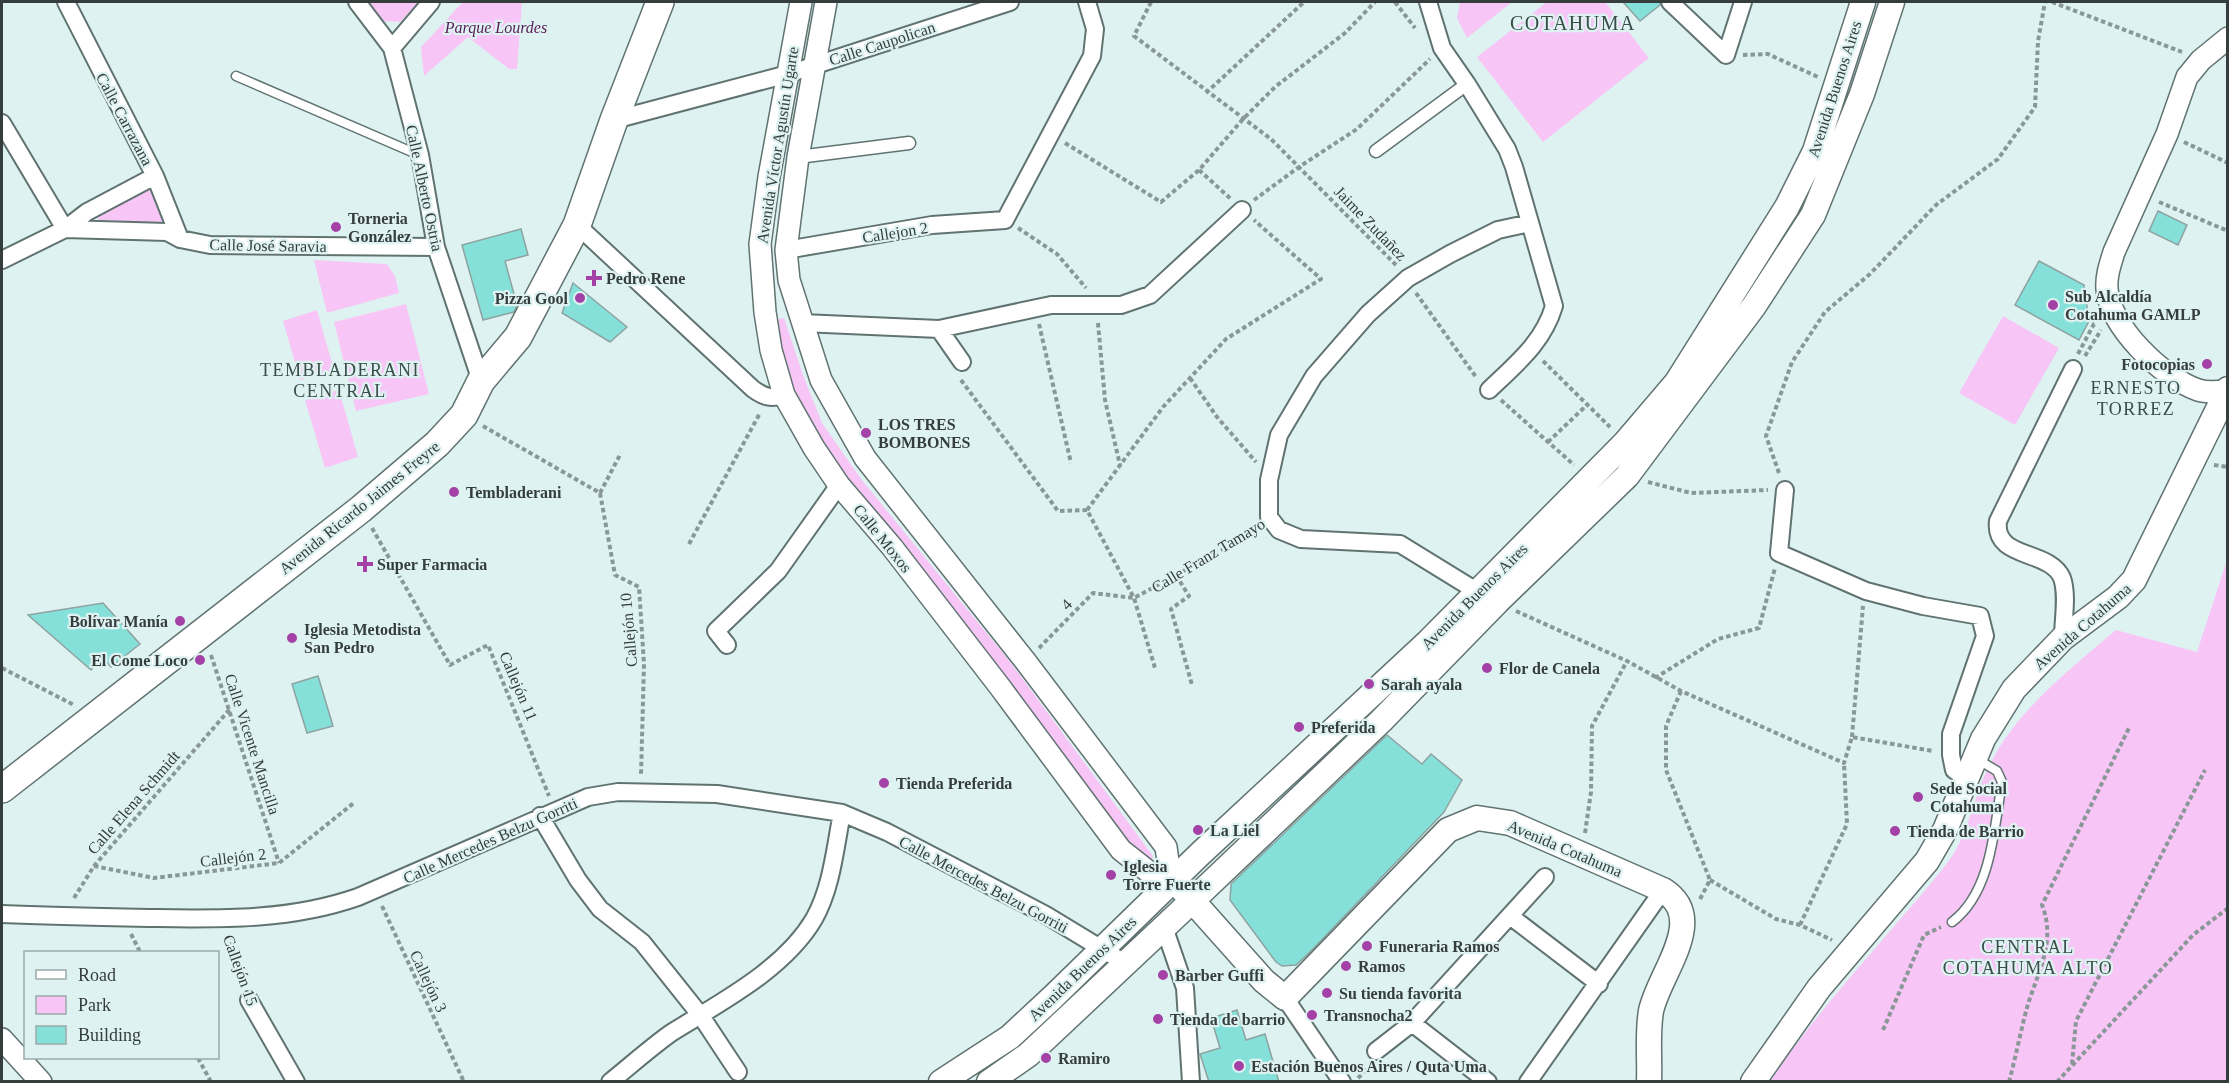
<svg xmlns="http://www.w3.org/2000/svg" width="2229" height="1083" viewBox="0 0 2229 1083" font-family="'Times New Roman',serif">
  <rect width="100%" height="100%" fill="#def3f1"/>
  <path fill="#f7c6f6" d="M 367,2 L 419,2 L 400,22 L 382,21 Z
    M 463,2 L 522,2 L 517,69 L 509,69 L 468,37 L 424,76 L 421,47 Z
    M 1460,2 L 1512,2 L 1467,38 L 1457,18 Z
    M 1547,2 L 1605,2 L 1649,58 L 1543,142 L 1477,57 Z
    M 149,186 L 153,187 L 165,222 L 164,223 L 99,220 L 96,216 Z
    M 314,260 L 387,264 L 395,276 L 399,293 L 327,313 Z
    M 406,304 L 429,394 L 356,411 L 334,322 Z
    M 317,310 L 334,370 L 300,380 L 283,321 Z
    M 2003,316 L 2059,348 L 2015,425 L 1959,393 Z
    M 784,318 L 803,375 L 822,423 L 861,479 L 1011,663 L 1153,856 L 1151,862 L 1144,863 L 999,668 L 847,481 L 812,427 L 790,383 L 774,320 Z
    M 339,390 L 358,457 L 325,468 L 305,400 Z
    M 2227,560 L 2227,1081 L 1770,1082 C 1821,1004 1887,938 1945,866 C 1968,838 1973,797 1989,766 C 2017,710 2069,670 2116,630 L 2197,652 Z"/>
  <path fill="#86e0da" stroke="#8ea3a1" stroke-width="1.5" d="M 1623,2 L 1660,2 L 1660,5 L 1640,21 Z
    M 2158,211 L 2187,225 L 2178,245 L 2149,231 Z
    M 521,229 L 528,255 L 505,261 L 517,305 L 514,312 L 483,320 L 462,245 Z
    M 2039,261 L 2084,285 L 2089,321 L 2079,340 L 2015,305 Z
    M 573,283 L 627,327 L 610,342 L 562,313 Z
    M 103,603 L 140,644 L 111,667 L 102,657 L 91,670 L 28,615 Z
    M 318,676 L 333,726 L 307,733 L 292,684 Z
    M 1387,735 L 1422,764 L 1431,754 L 1462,780 L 1444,812 L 1313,949 L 1296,965 L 1282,966 L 1276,962 L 1230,900 L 1231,884 Z
    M 1237,1010 L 1246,1040 L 1265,1034 L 1279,1082 L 1209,1082 L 1200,1054 L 1220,1048 L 1211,1018 Z"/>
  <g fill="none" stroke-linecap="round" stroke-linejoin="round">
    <g stroke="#607371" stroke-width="11">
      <path id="service" d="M 236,76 L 419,155
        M 1952,922 C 1992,892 1994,828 2002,782 L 1997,771 L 1977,759"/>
    </g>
    <g stroke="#607371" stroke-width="15">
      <path id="pedestrian" d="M 1376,151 L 1467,84
        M 798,157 L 909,143"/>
    </g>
    <g stroke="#607371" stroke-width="20">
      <path id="minor" d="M 66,2 L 155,176 L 180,239
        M 357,2 L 392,48 L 420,155 L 436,247 L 481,381
        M 1428,2 L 1442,48 L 1467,84 L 1507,149 L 1514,167 L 1554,306 C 1543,343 1516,364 1489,390
        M 1670,2 L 1726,55 L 1743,2
        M 392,48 L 431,2
        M 614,120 L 788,74 L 1010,2
        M 2,123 L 65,229 L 87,212 L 155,176
        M 577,225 L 753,389 C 764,397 771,399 784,395
        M 786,250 L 932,225 L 1005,220 L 1092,56 L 1095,29 L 1087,2
        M 2,260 L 65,229 L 167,232 L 180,239 L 210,245 L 436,247
        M 802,323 L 939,329 L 1051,305 L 1121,305 L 1150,295 L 1242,210
        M 939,329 L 962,362
        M 1785,490 L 1779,553 L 1866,591 L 1923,606 L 1980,616 L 1985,636 L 1951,734 L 1951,755 L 1954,770 L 1967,779
        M 1478,592 L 1400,544 L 1301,539 L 1279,530 L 1269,517 L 1269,480 L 1279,435 L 1314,376 L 1368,314 L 1408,278 L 1450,254 L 1498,230 L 1530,223
        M 2063,638 C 2063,620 2068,595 2062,578 C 2050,549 1993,560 1998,521 L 2073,369
        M 727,645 L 716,631 L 778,571 L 839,485
        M 540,816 L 578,880 L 600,909 L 642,942 L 701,1016 L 738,1072
        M 2,914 C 51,916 100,917 149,918 C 221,919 289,921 358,897 L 588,797 L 618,792 L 717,794 L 842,813 L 887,832 L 1046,915 L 1125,963
        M 1510,916 L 1599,984
        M 1164,927 L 1185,988 L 1191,1082
        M 1285,998 L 1342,1082
        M 249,1000 L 296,1082
        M 1412,1023 L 1488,1082
        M 1376,1051 L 1412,1023 L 1545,877
        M 610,1082 C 630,1066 650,1048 671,1033 C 719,1003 784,970 814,919 C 832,887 835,848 842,813
        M 1528,1082 L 1663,890"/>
    </g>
    <g stroke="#607371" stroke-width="24">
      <path id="tertiary" d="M 801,2 L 769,177 L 760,244 L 765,312 L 771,350 L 784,395 L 814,448 L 839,485 L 892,547 L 1000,687 L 1121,850 L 1149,872 L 1170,875
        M 826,2 L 798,157 L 786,250 L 789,280 L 821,380 L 865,458 L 1026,662 L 1166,847 L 1170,875 L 1174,880
        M 2226,391 C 2217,392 2207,393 2198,390 C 2163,378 2110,327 2107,289 C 2106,276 2110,265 2114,252 L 2167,134 L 2187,77 L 2201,60 L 2228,38
        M 2,1039 L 41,1082"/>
    </g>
    <g stroke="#607371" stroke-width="27">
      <path id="secondary" d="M 1182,889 L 1264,981 L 1285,998 L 1448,830 L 1477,818 L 1510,823 L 1663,890 C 1709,919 1659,973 1651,1011 C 1647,1034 1650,1059 1649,1082
        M 941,1082 L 1010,1037 L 1053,997 L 1201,853 L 1428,642 L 1625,443 L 1677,382 L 1787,207 L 1815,151 L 1863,2
        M 989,1082 L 1028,1055 L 1193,900 L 1381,721 L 1497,602 L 1627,476 L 1754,306 L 1813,215 L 1862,94 L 1892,2
        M 1753,1082 L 1819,988 L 1927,861 L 1945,830 L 1983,739 L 2014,689 L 2063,638 L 2118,597 L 2134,580 L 2228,389"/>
    </g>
    <g stroke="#607371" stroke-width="30">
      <path id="primary" d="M 2,789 L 361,509 L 437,444 L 464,415 L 481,381 L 518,337 L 577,225 L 614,120 L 660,2"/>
    </g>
    <path stroke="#899897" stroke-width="4" stroke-dasharray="4.5 3" stroke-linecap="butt" d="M 1151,2 L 1134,36 L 1271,139 L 1396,265
      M 1395,2 L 1415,28
      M 2052,2 L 2182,52
      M 1743,55 L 1768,54 L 1818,77
      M 1206,93 L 1304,2
      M 2184,142 L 2228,163
      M 1065,143 L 1161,202 L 1199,170 L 1243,119 L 1275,87 L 1345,33 L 1375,2
      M 1199,170 L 1231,199
      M 1254,200 L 1299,167 L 1357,129 L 1430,59
      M 2159,202 L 2228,231
      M 1018,228 L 1057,254 L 1086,288
      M 1416,293 L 1476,377
      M 1098,323 L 1105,400 L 1120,465
      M 1039,324 L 1071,463
      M 2078,354 L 2094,324 L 2097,323
      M 2085,356 L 2101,330
      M 1543,361 L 1610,427
      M 1190,378 L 1217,417 L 1256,462
      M 961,380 L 1058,511 L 1087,510 L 1134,598 L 1155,668
      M 1501,400 L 1574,465
      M 483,426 L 600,493 L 615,575 L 639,587 L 644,664 L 641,775
      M 1548,442 L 1588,404
      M 2214,465 L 2228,467
      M 1779,473 L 1766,436 L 1792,362 L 1825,312 L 1870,274 L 1936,205 L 1998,159 L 2035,107 L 2038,41 L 2045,2
      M 1648,482 L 1691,493 L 1768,490
      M 600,493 L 621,453
      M 1087,510 L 1163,407 L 1226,339 L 1321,279 L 1254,220
      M 372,528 L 450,665 L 488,645 L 549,796
      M 689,544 L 760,413
      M 1176,575 L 1189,596 L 1171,609 L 1192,685
      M 1516,611 L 1627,661 L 1681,691 L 1844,763 L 1852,737 L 1933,751
      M 1039,648 L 1093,593 L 1134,598 L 1222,550 L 1256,526
      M 211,655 L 279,863
      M 2,668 L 74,705
      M 1655,678 L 1718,639 L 1759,628 L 1775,568
      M 1681,691 L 1666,726 L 1666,770 L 1710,880 L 1699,901
      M 1852,737 L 1863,606
      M 1585,833 L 1591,792 L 1592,726 L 1627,661
      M 94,866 L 154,878 L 279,863 L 355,802
      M 1710,880 L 1776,919 L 1800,925 L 1832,940
      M 74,898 L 94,866 L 230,709
      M 382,906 L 464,1082
      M 1800,925 L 1847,824 L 1844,763
      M 131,934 L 140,952
      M 229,935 L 244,985
      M 1883,1030 L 1924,935 L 1941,927
      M 198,1058 L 211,1082
      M 2072,1064 L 2076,1021 L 2205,770
      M 1358,1078 L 1365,1071 L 1361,1066 L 1365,1062
      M 2009,1082 C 2016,1056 2021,1029 2028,1004 C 2039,970 2056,940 2042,905 L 2129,728
      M 2057,1082 L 2193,935 L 2228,908"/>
    <use href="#service" stroke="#fff" stroke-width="8"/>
    <use href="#pedestrian" stroke="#fff" stroke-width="12"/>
    <use href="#minor" stroke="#fff" stroke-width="16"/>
    <use href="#tertiary" stroke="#fff" stroke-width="21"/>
    <use href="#secondary" stroke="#fff" stroke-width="24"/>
    <use href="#primary" stroke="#fff" stroke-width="27"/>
  </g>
  <g fill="#a441a7" stroke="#def3f1" stroke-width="2">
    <circle cx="336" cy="227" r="6"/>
    <path d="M591 269h6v6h6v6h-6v6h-6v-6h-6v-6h6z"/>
    <circle cx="580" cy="298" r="6"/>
    <circle cx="2053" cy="305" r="6"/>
    <circle cx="2207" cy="364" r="6"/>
    <circle cx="866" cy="433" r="6"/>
    <circle cx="454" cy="492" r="6"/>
    <path d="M362 555h6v6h6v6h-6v6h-6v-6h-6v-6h6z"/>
    <circle cx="180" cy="621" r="6"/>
    <circle cx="292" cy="638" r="6"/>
    <circle cx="200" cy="660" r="6"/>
    <circle cx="1487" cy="668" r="6"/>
    <circle cx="1369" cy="684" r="6"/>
    <circle cx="1299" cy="727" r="6"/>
    <circle cx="884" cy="783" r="6"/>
    <circle cx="1918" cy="797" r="6"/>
    <circle cx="1198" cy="830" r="6"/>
    <circle cx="1895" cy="831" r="6"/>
    <circle cx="1111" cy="875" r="6"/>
    <circle cx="1367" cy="946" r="6"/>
    <circle cx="1346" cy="966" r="6"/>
    <circle cx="1163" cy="975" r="6"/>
    <circle cx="1327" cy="993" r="6"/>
    <circle cx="1312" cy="1015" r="6"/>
    <circle cx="1158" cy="1019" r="6"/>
    <circle cx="1046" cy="1058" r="6"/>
    <circle cx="1239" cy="1066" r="6"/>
  </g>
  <g text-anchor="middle" stroke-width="4.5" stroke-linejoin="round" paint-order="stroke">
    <g font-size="16" font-style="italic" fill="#571c58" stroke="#def3f1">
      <text x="496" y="33">Parque Lourdes</text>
    </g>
    <g font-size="16" fill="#353d3d" stroke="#def3f1">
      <text transform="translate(882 43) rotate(-18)" y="6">Calle Caupolican</text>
      <text transform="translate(1834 89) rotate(-72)" y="6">Avenida Buenos Aires</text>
      <text transform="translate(125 119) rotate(62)" y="6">Calle Carrazana</text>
      <text transform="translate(777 145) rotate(-81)" y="6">Avenida Víctor Agustín Ugarte</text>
      <text transform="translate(425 188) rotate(78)" y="6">Calle Alberto Ostria</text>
      <text transform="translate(1371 223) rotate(46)" y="6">Jaime Zudañez</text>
      <text transform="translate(895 232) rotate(-9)" y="6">Callejon 2</text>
      <text transform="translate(268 245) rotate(1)" y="6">Calle José Saravia</text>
      <text transform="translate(359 507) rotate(-39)" y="6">Avenida Ricardo Jaimes Freyre</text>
      <text transform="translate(883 538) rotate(51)" y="6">Calle Moxos</text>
      <text transform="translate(1208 555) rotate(-31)" y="6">Calle Franz Tamayo</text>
      <text transform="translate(1474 596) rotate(-45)" y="6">Avenida Buenos Aires</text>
      <text transform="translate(1066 604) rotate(-46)" y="6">4</text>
      <text transform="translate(2082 626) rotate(-41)" y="6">Avenida Cotahuma</text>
      <text transform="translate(628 630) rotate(-95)" y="6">Callejón 10</text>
      <text transform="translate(519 686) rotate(67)" y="6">Callejón 11</text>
      <text transform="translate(253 744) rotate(72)" y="6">Calle Vicente Mancilla</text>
      <text transform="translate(133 802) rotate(-49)" y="6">Calle Elena Schmidt</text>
      <text transform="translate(490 840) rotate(-24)" y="6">Calle Mercedes Belzu Gorriti</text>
      <text transform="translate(1565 848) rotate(23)" y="6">Avenida Cotahuma</text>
      <text transform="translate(233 857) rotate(-7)" y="6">Callejón 2</text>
      <text transform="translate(984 884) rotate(28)" y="6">Calle Mercedes Belzu Gorriti</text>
      <text transform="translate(1082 968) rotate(-44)" y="6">Avenida Buenos Aires</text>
      <text transform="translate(241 970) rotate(70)" y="6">Callejón 15</text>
      <text transform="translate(429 981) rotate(65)" y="6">Callejón 3</text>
    </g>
    <g font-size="16" font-weight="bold" fill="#353d3d" stroke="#def3f1" text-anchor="start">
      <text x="348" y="224">Torneria<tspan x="348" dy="18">González</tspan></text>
      <text x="606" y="284">Pedro Rene</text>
      <text x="2065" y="302">Sub Alcaldía<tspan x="2065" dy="18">Cotahuma GAMLP</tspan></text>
      <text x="568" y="304" text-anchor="end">Pizza Gool</text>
      <text x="2195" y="370" text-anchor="end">Fotocopias</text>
      <text x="878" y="430">LOS TRES<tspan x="878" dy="18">BOMBONES</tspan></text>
      <text x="466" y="498">Tembladerani</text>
      <text x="377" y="570">Super Farmacia</text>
      <text x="168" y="627" text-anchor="end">Bolívar Manía</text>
      <text x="304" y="635">Iglesia Metodista<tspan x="304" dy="18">San Pedro</tspan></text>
      <text x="188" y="666" text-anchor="end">El Come Loco</text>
      <text x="1499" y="674">Flor de Canela</text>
      <text x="1381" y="690">Sarah ayala</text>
      <text x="1311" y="733">Preferida</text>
      <text x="896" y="789">Tienda Preferida</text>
      <text x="1930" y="794">Sede Social<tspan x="1930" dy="18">Cotahuma</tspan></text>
      <text x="1210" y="836">La Liel</text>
      <text x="1907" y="837">Tienda de Barrio</text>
      <text x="1123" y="872">Iglesia<tspan x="1123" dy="18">Torre Fuerte</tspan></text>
      <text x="1379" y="952">Funeraria Ramos</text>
      <text x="1358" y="972">Ramos</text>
      <text x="1175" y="981">Barber Guffi</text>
      <text x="1339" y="999">Su tienda favorita</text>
      <text x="1324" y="1021">Transnocha2</text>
      <text x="1170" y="1025">Tienda de barrio</text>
      <text x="1058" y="1064">Ramiro</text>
      <text x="1251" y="1072">Estación Buenos Aires / Quta Uma</text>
    </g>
    <g font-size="18" letter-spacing="1.5" fill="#3b4d4b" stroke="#def3f1">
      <text x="340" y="376">TEMBLADERANI<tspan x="340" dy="21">CENTRAL</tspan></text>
      <text x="2136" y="394">ERNESTO<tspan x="2136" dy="21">TORREZ</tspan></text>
      <text x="2028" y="953">CENTRAL<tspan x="2028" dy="21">COTAHUMA ALTO</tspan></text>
    </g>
    <g font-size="20" letter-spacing="1.5" fill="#3b4d4b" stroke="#def3f1">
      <text x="1573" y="30">COTAHUMA</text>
    </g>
  </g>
  <rect width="2229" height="1083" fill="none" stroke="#353d3d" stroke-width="6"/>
  <rect x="24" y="951" width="195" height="108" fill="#def3f1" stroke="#9aaaa9" stroke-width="1.5"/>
  <rect x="36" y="970" width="30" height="9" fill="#ffffff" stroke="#9aaaa9" stroke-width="1.5"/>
  <text x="78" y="981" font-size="18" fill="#353d3d">Road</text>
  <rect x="36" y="996" width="30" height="18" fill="#f7c6f6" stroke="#9aaaa9" stroke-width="1.5"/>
  <text x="78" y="1011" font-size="18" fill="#353d3d">Park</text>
  <rect x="36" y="1026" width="30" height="18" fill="#86e0da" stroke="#9aaaa9" stroke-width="1.5"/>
  <text x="78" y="1041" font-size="18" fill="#353d3d">Building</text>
</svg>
